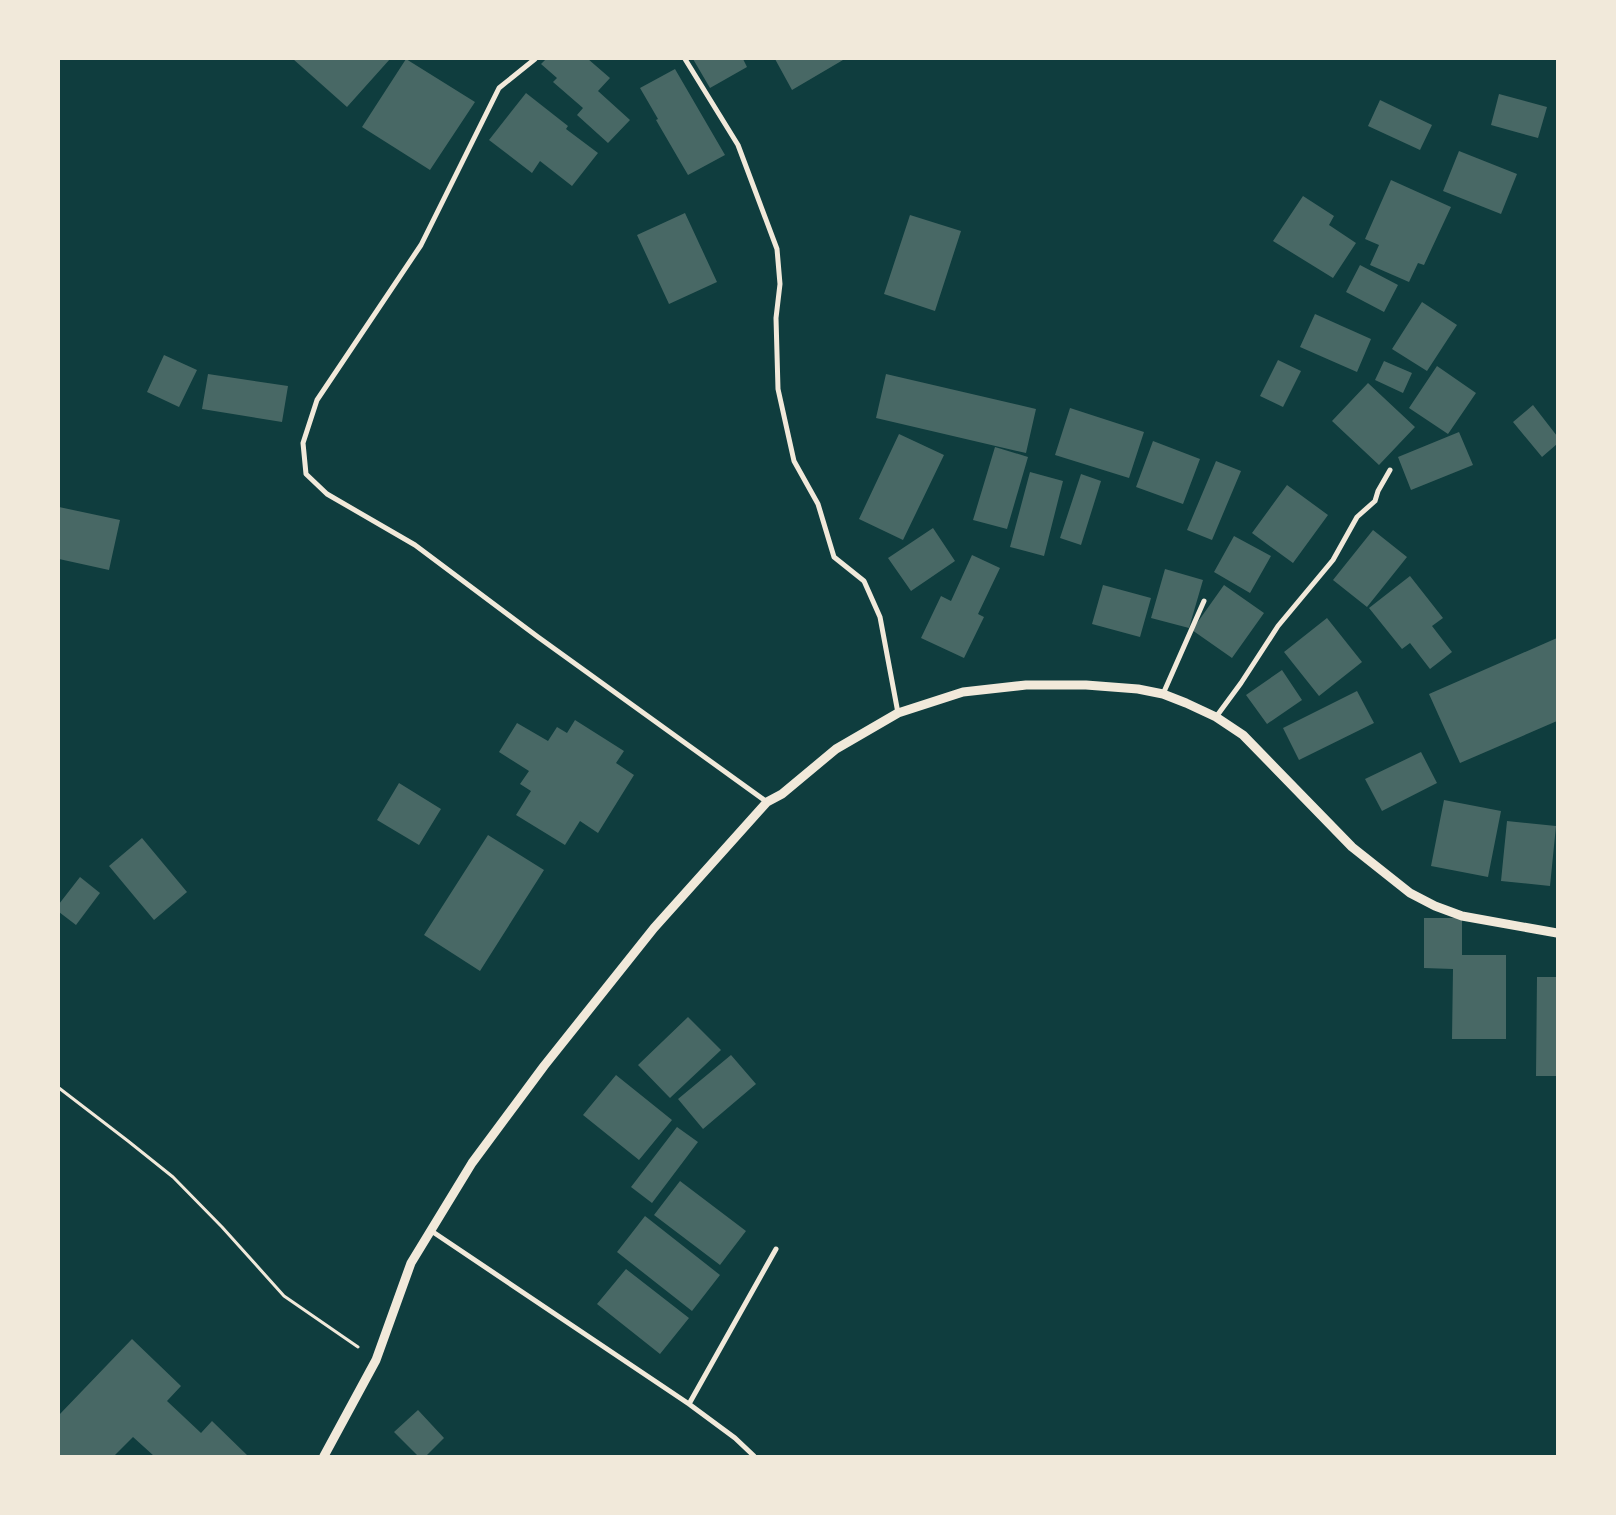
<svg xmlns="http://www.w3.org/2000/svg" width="1616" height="1515" viewBox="0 0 1616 1515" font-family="Arial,sans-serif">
  <rect width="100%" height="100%" fill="#0f3d3e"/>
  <path fill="#486865" d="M 293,59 L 390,59 L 347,107 Z
    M 406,59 L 475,102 L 430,170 L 362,127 Z
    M 546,59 L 588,59 L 610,78 L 598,91 L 630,120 L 608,143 L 577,115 L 583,108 L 553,82 L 557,78 L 541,64 Z
    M 693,59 L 743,59 L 747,67 L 710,88 Z
    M 775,59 L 842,59 L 843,60 L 792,90 Z
    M 675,69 L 725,155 L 688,175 L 656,120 L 658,119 L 640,88 Z
    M 526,93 L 568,126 L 566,129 L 598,153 L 572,186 L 540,161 L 532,173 L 489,140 Z
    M 1499,94 L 1547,107 L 1538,138 L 1491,125 Z
    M 1380,100 L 1432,125 L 1420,150 L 1368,126 Z
    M 1459,151 L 1517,174 L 1501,214 L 1443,191 Z
    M 1391,180 L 1451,207 L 1424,265 L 1418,263 L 1409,282 L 1370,265 L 1379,245 L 1365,239 Z
    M 1303,196 L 1334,216 L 1329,225 L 1356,243 L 1333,278 L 1273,241 Z
    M 685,213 L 717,282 L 669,304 L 637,235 Z
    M 910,215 L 961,231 L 935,311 L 884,294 Z
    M 1360,265 L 1398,285 L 1384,312 L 1346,292 Z
    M 1422,302 L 1457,325 L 1427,371 L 1392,349 Z
    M 1315,314 L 1371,339 L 1357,372 L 1300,347 Z
    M 164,355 L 197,370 L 179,407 L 147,392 Z
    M 1278,360 L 1301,371 L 1283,407 L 1260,396 Z
    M 1384,361 L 1412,373 L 1403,393 L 1375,380 Z
    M 1437,366 L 1476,393 L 1448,434 L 1409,408 Z
    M 208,374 L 288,386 L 282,422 L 202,409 Z
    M 886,374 L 1036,409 L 1026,453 L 876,418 Z
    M 1368,383 L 1415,427 L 1379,465 L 1332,421 Z
    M 1533,405 L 1557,436 L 1557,444 L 1542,457 L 1513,422 Z
    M 1070,408 L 1144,432 L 1129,478 L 1055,455 Z
    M 1459,432 L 1473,465 L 1411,490 L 1398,457 Z
    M 899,434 L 944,455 L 903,540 L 859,519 Z
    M 1153,441 L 1200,459 L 1183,504 L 1136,487 Z
    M 995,447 L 1028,457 L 1007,529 L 973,520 Z
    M 1216,461 L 1241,471 L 1212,540 L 1187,530 Z
    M 1030,472 L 1063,481 L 1044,556 L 1010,547 Z
    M 1081,474 L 1101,481 L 1081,545 L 1060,538 Z
    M 1287,485 L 1328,515 L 1293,563 L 1252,533 Z
    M 59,507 L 120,520 L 109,570 L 59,559 Z
    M 933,528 L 955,561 L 911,591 L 888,558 Z
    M 1373,530 L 1407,557 L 1367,607 L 1333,580 Z
    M 1234,536 L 1271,556 L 1250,593 L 1214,572 Z
    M 972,555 L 1000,568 L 978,614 L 984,617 L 964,658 L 921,638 L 941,596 L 951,601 Z
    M 1165,569 L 1203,580 L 1189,628 L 1151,618 Z
    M 1410,576 L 1443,618 L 1432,626 L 1452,652 L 1430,669 L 1410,643 L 1402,649 L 1369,608 Z
    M 1103,585 L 1151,598 L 1140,637 L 1092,624 Z
    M 1224,585 L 1264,613 L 1232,658 L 1192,630 Z
    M 1327,618 L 1362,662 L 1319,696 L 1284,652 Z
    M 1557,638 L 1557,721 L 1460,763 L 1429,694 Z
    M 1282,670 L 1302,700 L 1267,724 L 1246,695 Z
    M 1357,691 L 1374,723 L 1299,760 L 1283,728 Z
    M 575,720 L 624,751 L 616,763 L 634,775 L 598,833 L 580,821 L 565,845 L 516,815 L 531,791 L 520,784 L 529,771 L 499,752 L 517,723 L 548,741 L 557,727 L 567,733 Z
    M 1421,752 L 1437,783 L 1382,811 L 1365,779 Z
    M 399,783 L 441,809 L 419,845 L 377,820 Z
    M 1444,800 L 1501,811 L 1488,877 L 1431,866 Z
    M 1507,821 L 1556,826 L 1550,886 L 1501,881 Z
    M 488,835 L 544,870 L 480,971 L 424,935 Z
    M 142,838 L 187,892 L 154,920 L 109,866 Z
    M 80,877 L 100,893 L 76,925 L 59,912 L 59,904 Z
    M 1424,918 L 1462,918 L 1462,955 L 1506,955 L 1506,1039 L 1452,1039 L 1453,969 L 1424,968 Z
    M 1537,977 L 1557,977 L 1557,1076 L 1536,1076 Z
    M 688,1017 L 721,1050 L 670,1098 L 638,1065 Z
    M 731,1055 L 756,1084 L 703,1129 L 678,1099 Z
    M 616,1075 L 672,1120 L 639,1160 L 583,1115 Z
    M 677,1127 L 698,1142 L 652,1203 L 631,1187 Z
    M 680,1181 L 746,1231 L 720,1265 L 654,1215 Z
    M 645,1216 L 720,1275 L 692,1311 L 617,1252 Z
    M 626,1269 L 689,1318 L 660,1354 L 597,1304 Z
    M 132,1339 L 181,1386 L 167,1401 L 201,1433 L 212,1421 L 248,1456 L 154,1456 L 133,1437 L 114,1456 L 59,1456 L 59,1415 Z
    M 418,1410 L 444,1438 L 426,1456 L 418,1456 L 394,1432 Z"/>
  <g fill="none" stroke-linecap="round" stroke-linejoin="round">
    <path stroke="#f1e9da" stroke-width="3" d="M 59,1088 L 128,1141 L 173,1177 L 222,1227 L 284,1296 L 358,1347"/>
    <path stroke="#f1e9da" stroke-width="5" d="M 535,59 L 499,88 L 421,245 L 317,400 L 303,443 L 306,474 L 327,494 L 415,545 L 538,637 L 767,802
      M 685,59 L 738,145 L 777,249 L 780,284 L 776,318 L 778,389 L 794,461 L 818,504 L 834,557 L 864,581 L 880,617 L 898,713
      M 1163,694 L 1204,601
      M 1216,717 L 1241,683 L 1278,626 L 1333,560 L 1357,517 L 1375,501 L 1378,491 L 1390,470
      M 430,1230 L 689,1404 L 735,1438 L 754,1456
      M 689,1404 L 776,1249"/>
    <path stroke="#f1e9da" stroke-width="9" d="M 324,1456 L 376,1360 L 411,1263 L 472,1163 L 544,1066 L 654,928 L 767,802 L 782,794 L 836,749 L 898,713 L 963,692 L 1026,685 L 1086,685 L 1138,689 L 1163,694 L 1186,703 L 1216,717 L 1243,735 L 1352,847 L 1410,893 L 1435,906 L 1462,916 L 1557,933"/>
  </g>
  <rect width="1616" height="1515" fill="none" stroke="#f1e9da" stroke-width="120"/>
</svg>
